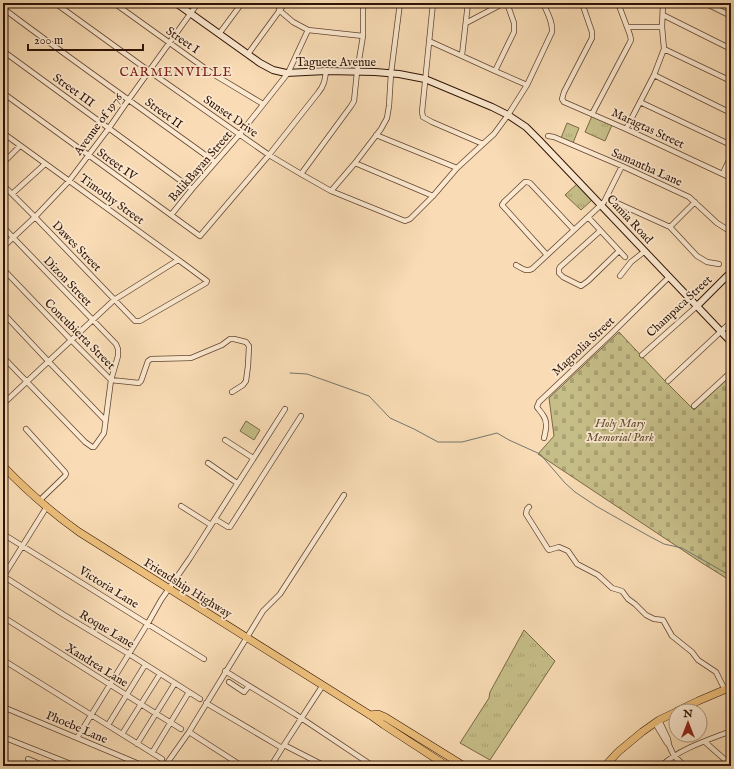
<svg xmlns="http://www.w3.org/2000/svg" width="734" height="769" viewBox="0 0 734 769" font-family="'IM FELL English',serif">
  <defs>
    <pattern id="grass-tufts" width="24" height="20" patternUnits="userSpaceOnUse"><rect width="24" height="20" fill="#c6be88"/><path d="M3 7l-1-3M5 7V3M7 7l1-3M15 17l-1-3M17 17v-4M19 17l1-3" fill="none" stroke="#aaa274"/></pattern>
    <pattern id="cemetery-stones" width="16" height="16" patternUnits="userSpaceOnUse"><rect width="16" height="16" fill="#c6be88"/><path d="M2 7V4a2 2 0 0 1 4 0v3zM10 15v-3a2 2 0 0 1 4 0v3z" fill="#aaa274"/></pattern>
  </defs>
  <rect width="100%" height="100%" fill="#f9dcb5"/>
  <filter id="stains"><feTurbulence type="fractalNoise" baseFrequency=".005" numOctaves="4"/><feColorMatrix values="0 0 0 0 .2 0 0 0 0 .09 0 0 0 0 .02 0 0 0 .5 -.17"/></filter>
  <radialGradient id="worn" r=".72"><stop offset=".6" stop-color="#630" stop-opacity="0"/><stop offset="1" stop-color="#630" stop-opacity=".3"/></radialGradient>
  <path fill="url(#grass-tufts)" stroke="#7a6846" d="M 592,116 L 612,125 L 605,141 L 585,132 Z
    M 567,123 L 579,128 L 573,143 L 561,138 Z
    M 577,184 L 592,200 L 581,210 L 565,195 Z
    M 524,630 L 555,661 L 490,760 L 460,743 L 489,698 L 490,692 Z"/>
  <path fill="url(#cemetery-stones)" stroke="#7a6846" d="M 619,332 L 664,380 L 694,410 L 731,375 L 731,581 L 702,563 L 538,454 L 554,436 L 549,398 Z"/>
  <path fill="#c6be88" stroke="#7a6846" d="M 246,421 L 260,430 L 254,440 L 240,431 Z"/>
  <g fill="none" stroke-linecap="round" stroke-linejoin="round">
    <path stroke="#737770" stroke-width="1" d="M 290,373 L 307,374 L 369,396 L 390,418 L 414,429 L 438,442 L 462,442 L 497,433 L 509,440 L 540,454 L 565,483 L 575,492 L 596,506 L 647,535 L 664,544 L 682,548 L 731,576"/>
    <g stroke="#614531" stroke-width="6">
      <path id="street" d="M 55,3 L 149,71 L 269,155 L 301,174 L 331,191 L 405,221 L 410,219 L 433,196 L 457,168 L 483,144 L 494,134 L 508,115 L 527,85 L 552,32 C 553,22 547,12 543,3
        M 114,3 L 213,74 L 263,104
        M 433,3 L 422,112 L 423,117 L 432,122 L 483,144
        M 582,3 L 592,32 L 592,38 L 564,92 L 562,99 L 564,102 L 626,129 L 731,178
        M 705,3 L 731,16
        M 4,9 C 73,61 145,111 215,162
        M 3,10 L 8,3
        M 279,10 L 293,22 L 308,30 L 363,36
        M 663,15 L 731,49
        M 466,23 L 504,3
        M 627,27 L 662,27
        M 219,34 L 242,3
        M 429,41 L 495,71 L 527,85
        M 664,49 L 731,81
        M 3,51 L 192,189
        M 248,54 L 285,3
        M 462,55 L 468,3
        M 495,71 L 514,32 L 514,23 L 507,3
        M 654,75 L 731,113
        M 3,93 L 200,236 L 269,155 L 318,93 C 324,86 325,80 326,71
        M 640,102 L 731,145
        M 592,114 L 629,44 L 631,40 L 630,35 L 618,3
        M 626,129 L 654,75 L 664,49 L 662,27 L 663,3
        M 3,133 L 184,264 L 207,281 L 206,283 L 140,321 L 135,321 L 35,217 L 3,185
        M 376,135 L 457,168
        M 548,136 L 554,137 L 622,166 L 689,197 L 717,223 L 728,230
        M 3,163 L 20,146
        M 355,163 L 433,196
        M 622,166 L 606,198 L 670,227 L 697,256 L 707,262 L 719,264
        M 723,173 L 731,156
        M 301,174 L 351,106 L 354,101 L 357,72 L 363,36 L 363,3
        M 331,191 L 355,163 L 381,129 L 387,118 L 389,106 L 391,73 L 400,3
        M 12,194 L 45,164
        M 171,215 L 192,189 L 239,135 L 288,73 L 308,30
        M 588,217 L 604,202 L 606,198
        M 3,227 L 116,344 L 118,349 L 118,356 L 111,380 L 104,433 L 94,447 L 92,447 L 85,442 L 3,357
        M 670,227 L 695,202
        M 574,230 L 588,217 L 625,257
        M 600,231 L 560,267 L 559,269 L 559,273 L 563,277 L 581,286 L 588,281 L 619,251
        M 3,247 L 35,217 L 69,181 L 109,128 L 129,99 L 198,3
        M 516,265 C 521,268 526,272 532,269 L 574,230 L 530,183 L 527,182 L 525,182 L 504,202 L 502,205 L 547,255
        M 3,269 L 71,340 L 111,380 L 139,383 L 141,381 L 148,361 L 151,359 L 191,358 L 222,345 L 230,339 L 234,339 L 246,342 L 249,346 L 248,366 L 246,381 L 243,385 L 232,392
        M 620,276 L 631,262 L 645,251
        M 3,313 L 49,362 L 105,420
        M 642,355 L 697,306
        M 668,381 L 731,322
        M 3,404 L 114,300 L 178,260
        M 694,406 L 731,372
        M 26,429 L 65,472 L 66,474 L 65,476 L 39,501
        M 544,438 C 546,430 548,422 543,415 C 541,412 539,410 537,407 L 539,402 L 610,335 L 669,277
        M 225,440 L 253,458
        M 208,463 L 237,483
        M 181,506 L 211,525
        M 529,507 L 527,509 L 526,514 L 548,549 L 549,550 L 559,547 L 568,551 L 577,564 L 598,575 L 612,588 L 622,591 L 628,599 L 635,604 L 646,615 L 654,619 L 663,620 L 672,636 L 692,652 L 698,660 L 716,672 L 725,690
        M 215,519 L 228,527 L 230,527 L 301,416
        M 3,534 L 204,659
        M 3,576 L 64,615 L 129,654 L 200,699
        M 3,577 L 46,508
        M 3,617 L 155,713 L 181,729
        M 3,660 L 162,759
        M 225,671 L 295,714 L 373,766
        M 229,682 L 244,692 L 249,686
        M 206,703 L 282,748
        M 3,707 L 144,766
        M 659,720 L 668,739 L 669,745 L 674,756 L 685,766
        M 655,723 L 667,743 L 669,745
        M 108,725 L 145,665
        M 189,732 L 242,766
        M 122,734 L 160,674
        M 3,737 L 76,766
        M 77,738 L 148,623 L 161,600 L 190,558 L 285,409
        M 705,742 L 731,765
        M 137,744 L 175,683
        M 284,745 L 325,766
        M 152,753 L 189,692
        M 28,759 L 45,766
        M 165,766 L 189,732 L 263,611 L 280,594 L 344,495
        M 271,766 L 284,745 L 323,685
        M 661,766 C 679,749 708,740 731,731"/>
    </g>
    <g stroke="#2e1305" stroke-width="8">
      <path id="secondary" d="M 176,3 L 260,63 L 273,70 L 286,73 L 326,71 L 375,72 L 399,74 L 425,79 L 492,107 L 508,115 L 526,127 L 539,140 L 731,342
        M 697,306 L 731,272"/>
    </g>
    <g stroke="#2e1305" stroke-width="8">
      <path id="primary" d="M 3,466 C 27,491 51,512 79,532 L 370,715 L 384,725 L 447,766
        M 677,711 L 698,701 L 731,687
        M 370,715 L 378,714 L 385,717 L 464,766
        M 605,766 L 618,752 L 642,732 L 659,720 L 676,712"/>
    </g>
    <use href="#street" stroke="#fbe8cf" stroke-width="4.5"/>
    <use href="#secondary" stroke="#fbe8cf" stroke-width="6"/>
    <use href="#primary" stroke="#ecbe7a" stroke-width="7"/>
  </g>
  <g text-anchor="middle" stroke-width="3.5" stroke-linejoin="round" paint-order="stroke">
    <g font-size="12" fill="#2e1305" stroke="#fbe8cf">
      <text transform="translate(183 40) rotate(35)" y="4">Street I</text>
      <text x="336" y="66">Taguete Avenue</text>
      <text transform="translate(74 90) rotate(36)" y="4">Street III</text>
      <text transform="translate(164 113) rotate(36)" y="4">Street II</text>
      <text transform="translate(231 116) rotate(35)" y="4">Sunset Drive</text>
      <text transform="translate(98 124) rotate(-54)" y="4">Avenue of 1976</text>
      <text transform="translate(648 128) rotate(25)" y="4">Maragtas Street</text>
      <text transform="translate(117 164) rotate(36)" y="4">Street IV</text>
      <text transform="translate(200 166) rotate(-49)" y="4">BalikBayan Street</text>
      <text transform="translate(647 167) rotate(24)" y="4">Samantha Lane</text>
      <text transform="translate(112 199) rotate(36)" y="4">Timothy Street</text>
      <text transform="translate(630 219) rotate(47)" y="4">Camia Road</text>
      <text transform="translate(77 246) rotate(46)" y="4">Dawes Street</text>
      <text transform="translate(68 281) rotate(46)" y="4">Dizon Street</text>
      <text transform="translate(679 306) rotate(-43)" y="4">Champaca Street</text>
      <text transform="translate(80 334) rotate(45)" y="4">Concubierta Street</text>
      <text transform="translate(583 346) rotate(-43)" y="4">Magnolia Street</text>
      <text transform="translate(109 587) rotate(32)" y="4">Victoria Lane</text>
      <text transform="translate(188 588) rotate(32)" y="4">Friendship Highway</text>
      <text transform="translate(107 629) rotate(31)" y="4">Roque Lane</text>
      <text transform="translate(97 665) rotate(32)" y="4">Xandrea Lane</text>
      <text transform="translate(77 727) rotate(23)" y="4">Phoebe Lane</text>
    </g>
    <g font-size="12" font-style="italic" fill="#634f33" stroke="#fbe8cf">
      <text x="620" y="427">Holy Mary<tspan x="620" dy="14">Memorial Park</tspan></text>
    </g>
    <g font-size="13" letter-spacing="1" fill="#7a1f14" stroke="#fbe8cf">
      <text x="176" y="76">CARMENVILLE</text>
    </g>
  </g>
  <rect width="734" height="769" fill="none" stroke="#f9dcb5" stroke-width="16"/>
  <rect x="4" y="4" width="726" height="761" fill="none" stroke="#2e1305" stroke-width="2"/>
  <rect x="8" y="8" width="718" height="753" fill="none" stroke="#2e1305"/>
  <g transform="translate(688 723)"><circle r="19" fill="#fbe8cf" stroke="#a9937e"/>
  <path d="M0-3L7 15L0 10L-7 15Z" fill="#8f2418"/>
  <text y="-6" font-size="11" font-weight="bold" text-anchor="middle" fill="#2e1305">N</text>
  </g>
  <path d="M28 44v6h115v-6" fill="none" stroke="#2e1305" stroke-width="2"/>
  <text x="34" y="44" font-size="12" fill="#2e1305" stroke="#fbe8cf" stroke-width="3" paint-order="stroke">200 m</text>
  <rect width="100%" height="100%" filter="url(#stains)"/>
  <rect width="100%" height="100%" fill="url(#worn)"/>
</svg>
